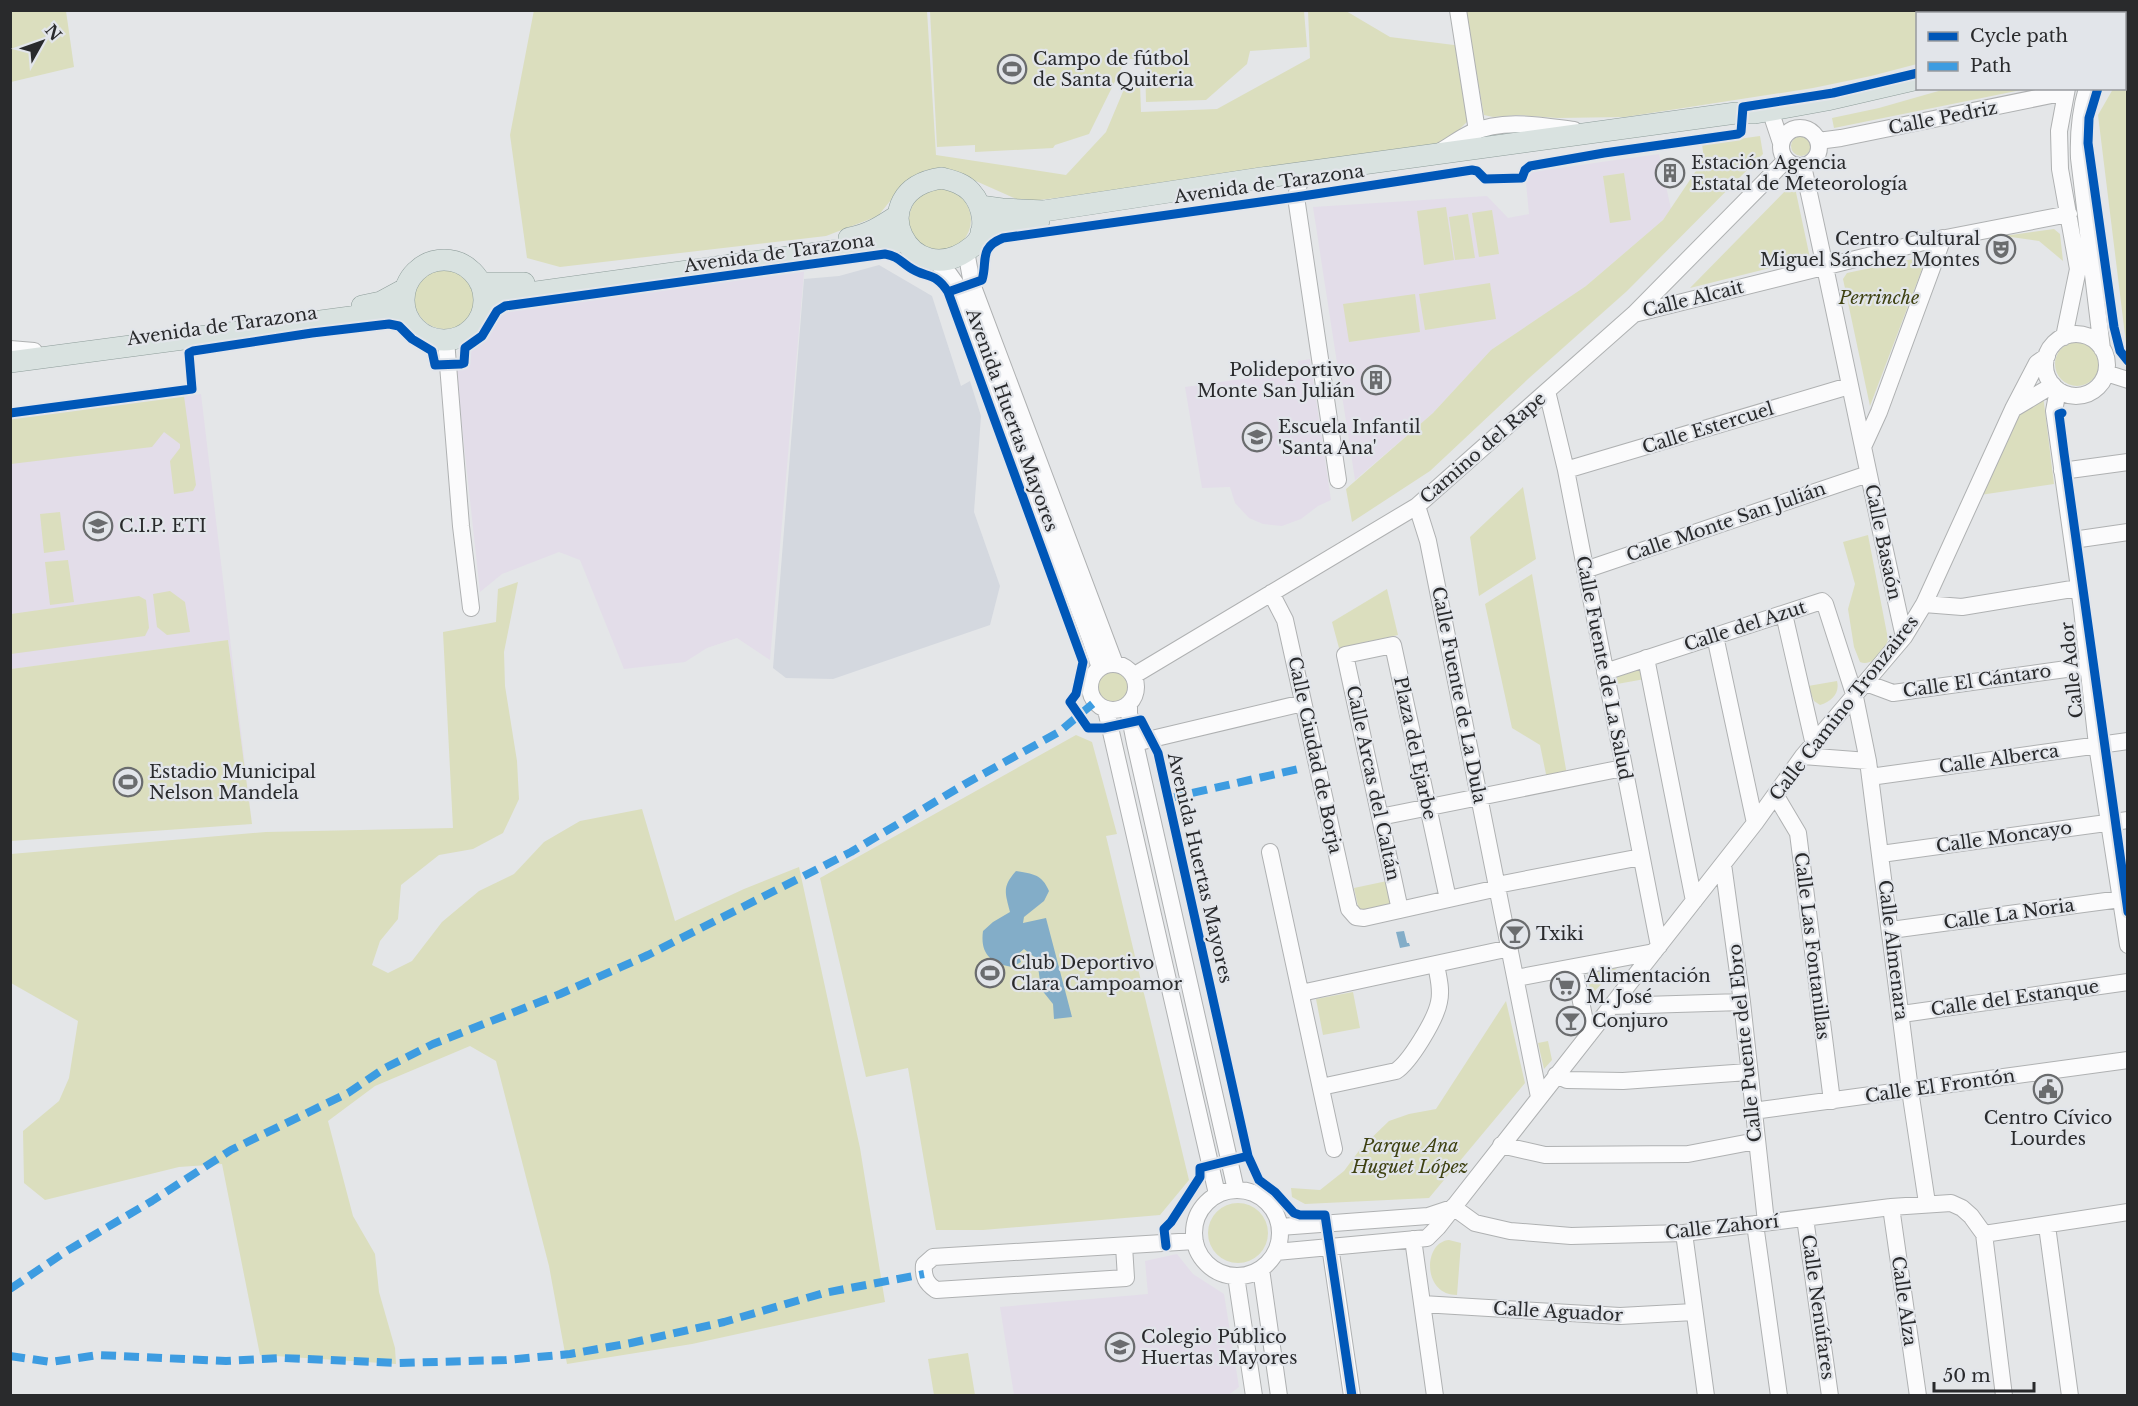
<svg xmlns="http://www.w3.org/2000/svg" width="2138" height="1406" viewBox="0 0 2138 1406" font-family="'Libre Baskerville',serif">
  <rect width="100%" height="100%" fill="#e4e6e8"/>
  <path fill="#d4d8df" d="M 879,265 L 932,296 L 961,386 L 970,381 L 981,416 L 974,512 L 1000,586 L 990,625 L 833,679 L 786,678 L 773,668 L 804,279 L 839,276 Z"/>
  <path fill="#e3dde9" d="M 1659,154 L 1671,209 L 1663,220 L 1586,286 L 1491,350 L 1433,413 L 1355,480 L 1313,207 L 1487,196 L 1508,218 L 1529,214 L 1526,183 L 1530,172 Z
    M 805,261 L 770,660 L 737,638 L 707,648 L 685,662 L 624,669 L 580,560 L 559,552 L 502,574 L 480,592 L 455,362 L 464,351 L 483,335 L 497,307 Z
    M 1310,359 L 1331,500 L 1318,506 L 1301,519 L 1282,526 L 1263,524 L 1249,518 L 1235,503 L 1230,487 L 1202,488 L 1185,387 L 1299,371 L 1298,361 Z
    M 201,394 L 252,824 L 228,640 L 11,669 L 10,418 Z
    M 1177,1254 L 1193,1274 L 1224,1294 L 1239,1387 L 1227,1396 L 1014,1395 L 1000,1307 L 1148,1294 L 1145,1261 Z"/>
  <path fill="#dbdebe" d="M 534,10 L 927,11 L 936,155 L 1066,175 L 1106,132 L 1127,82 L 1140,83 L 1141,112 L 1217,109 L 1310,58 L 1308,11 L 1346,11 L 1390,37 L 1462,46 L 1468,121 L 1444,144 L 1240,175 L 1023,202 L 951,170 L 925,170 L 899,190 L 878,216 L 826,236 L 560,267 L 527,258 L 510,135 Z
    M 1958,10 L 1959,13 L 1918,14 L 1917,64 L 1871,76 L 1813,88 L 1625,117 L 1557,118 L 1519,115 L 1493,117 L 1484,115 L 1465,11 Z
    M 10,11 L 66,11 L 74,67 L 11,82 Z
    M 930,11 L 1304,11 L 1307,47 L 1250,51 L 1247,64 L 1206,100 L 1146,102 L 1145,59 L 1126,59 L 1089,134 L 1055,145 L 1053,148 L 975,152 L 975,145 L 937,147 Z
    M 2079,11 L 2127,11 L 2127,39 L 2125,41 L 2124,14 L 2078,13 Z
    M 2127,76 L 2127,345 L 2126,343 L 2098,115 L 2113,89 L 2124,88 L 2125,78 Z
    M 1949,88 L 2026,89 L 1834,128 L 1832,118 L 1879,108 Z
    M 1760,136 L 1763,154 L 1627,291 L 1528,379 L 1430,471 L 1352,522 L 1346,489 L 1433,413 L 1491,350 L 1586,286 L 1663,220 L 1704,159 L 1702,144 Z
    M1791 146a10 10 0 1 1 20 0a10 10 0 1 1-20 0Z
    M 1624,173 L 1631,220 L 1610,223 L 1603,176 Z
    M 1794,183 L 1810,258 L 1690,288 L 1791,185 Z
    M909 220a31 31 0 1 1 62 0a31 31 0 1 1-62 0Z
    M 1446,207 L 1454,260 L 1424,265 L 1417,211 Z
    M 1492,210 L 1499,254 L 1479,257 L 1472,213 Z
    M 1468,214 L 1475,258 L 1455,260 L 1449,217 Z
    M 2054,229 L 2060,234 L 2063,261 L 2039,241 L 2004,236 Z
    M 1927,256 L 1870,406 L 1843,279 L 1847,273 Z
    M414 298a31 31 0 1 1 62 0a31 31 0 1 1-62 0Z
    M 1490,283 L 1496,319 L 1425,330 L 1419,294 Z
    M 1415,294 L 1420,332 L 1349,342 L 1343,304 Z
    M2055 364a22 22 0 1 1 44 0a22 22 0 1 1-44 0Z
    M 2043,395 L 2054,484 L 1980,495 L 2018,413 Z
    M 184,396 L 196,485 L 193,491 L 174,494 L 170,461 L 180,448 L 180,444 L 164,432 L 152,447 L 11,464 L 11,418 Z
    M 1523,487 L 1536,559 L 1479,596 L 1470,537 Z
    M 60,512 L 65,550 L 44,553 L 40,514 Z
    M 1868,535 L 1888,639 C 1885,651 1873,667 1860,662 L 1854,647 L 1848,609 L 1855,584 L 1843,542 Z
    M 68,560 L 74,602 L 50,605 L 45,562 Z
    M 1532,574 L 1567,775 L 1547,779 L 1540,745 L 1512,728 L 1485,604 Z
    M 518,582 L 504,652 L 505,686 L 517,761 L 519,799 L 503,833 L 473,849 L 439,855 L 401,885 L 398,919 L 380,941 L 372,965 L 388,973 L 412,961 L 442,922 L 479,891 L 514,874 L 544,842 L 580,821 L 642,809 L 675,921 L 744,889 L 799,867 L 860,1148 L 885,1302 L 692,1344 L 567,1364 L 549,1266 L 496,1061 L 470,1046 L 375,1086 L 328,1121 L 353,1216 L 375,1254 L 379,1292 L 395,1348 L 396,1364 L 260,1355 L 222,1164 L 179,1167 L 45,1200 L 24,1183 L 23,1131 L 59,1101 L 69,1078 L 78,1021 L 11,983 L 11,854 L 266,832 L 453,828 L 443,632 L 496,622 L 498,589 Z
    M 1387,589 L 1398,635 L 1339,648 L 1332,622 Z
    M 170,591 L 185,602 L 190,632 L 167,635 L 157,627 L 153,594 Z
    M 139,596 L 146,600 L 149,628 L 145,636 L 11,654 L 11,614 Z
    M 228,640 L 252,824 L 11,841 L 11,669 Z
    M 1641,669 L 1645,679 L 1617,684 L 1617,677 Z
    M1097 688a16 16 0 1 1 32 0a16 16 0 1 1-32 0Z
    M 1837,681 C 1840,693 1832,701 1820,705 L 1814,701 L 1808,686 Z
    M 1076,735 L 1092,742 L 1117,834 L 1106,836 L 1189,1180 L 1160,1215 L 983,1230 L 936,1230 L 908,1068 L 866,1077 L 820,878 Z
    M 1387,881 L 1392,904 L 1359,911 L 1354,888 Z
    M 1617,968 L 1591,995 L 1587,974 Z
    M 1353,992 L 1360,1028 L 1323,1035 L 1316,999 Z
    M 1506,1001 L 1525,1083 L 1429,1198 L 1305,1204 L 1292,1197 L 1291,1188 L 1320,1190 L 1344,1171 L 1361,1148 L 1389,1121 L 1409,1114 L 1436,1109 Z
    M 1548,1041 L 1552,1060 L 1544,1069 L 1538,1043 Z
    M1208 1233a30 30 0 1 1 60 0a30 30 0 1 1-60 0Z
    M 1449,1240 L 1461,1243 L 1457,1295 C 1422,1295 1423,1242 1449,1240 Z
    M 968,1353 L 975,1395 L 934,1395 L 928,1359 Z"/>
  <path fill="#83adc8" d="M 1016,871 C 1033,874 1042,874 1049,891 L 1044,901 L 1024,917 L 1023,923 L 1046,918 L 1072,1017 L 1054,1019 L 1053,1004 L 1041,989 L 1037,959 L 1024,949 L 1018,954 L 1021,962 L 1012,967 C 990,963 980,953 983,931 L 993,922 L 1010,912 C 1005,892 1002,887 1016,871 Z
    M 1404,931 L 1407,943 L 1409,943 L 1410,946 L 1400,948 L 1396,932 Z"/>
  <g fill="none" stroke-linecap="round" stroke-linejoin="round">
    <g stroke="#afb1b2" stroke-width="18">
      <path id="minor" d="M 1458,10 L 1477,131
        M 2087,88 C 2080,112 2078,133 2079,158 L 2102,349
        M 1773,119 L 1781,143
        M1781 147a19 19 0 1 1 38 0a19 19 0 1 1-38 0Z
        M 1818,141 L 1841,138 L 2066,92
        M 1439,152 C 1450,146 1460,138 1471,133 C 1504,118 1541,126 1574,130
        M 1803,166 C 1838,323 1869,481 1904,637
        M 1299,184 L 1296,197 L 1338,480
        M 966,251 L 972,284 L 1115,664
        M 934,260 L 949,274 L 956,284 L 1091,641 L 1100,668
        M 1634,314 L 1920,243 L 2069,214
        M2045 365a31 31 0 1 1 62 0a31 31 0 1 1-62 0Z
        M 2064,337 L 2078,269 L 2060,169 L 2059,131 L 2067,88
        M 446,340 L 461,526 L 471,608
        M 10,349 L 34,351
        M 2106,373 L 2128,380
        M 2058,390 L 2054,411 L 2082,609 L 2097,745 L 2128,945
        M 1547,391 L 1566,470 L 1659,946
        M 2013,409 L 2053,385
        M 1863,447 L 1879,412 L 1943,238
        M 1566,470 L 1849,386
        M 2062,471 L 2128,462
        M 1417,506 L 1428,541 L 1539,1097
        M 2073,540 L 2128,532
        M 1585,570 L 1868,474
        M 1271,593 L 1285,620 L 1349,909 L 1356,917 L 1364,918 L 1498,888
        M 1924,604 L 1962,607 L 2078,588
        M 1784,614 L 1814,745
        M 1715,636 L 1755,823
        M 1646,658 L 1694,901
        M1090 687a23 23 0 1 1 46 0a23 23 0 1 1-46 0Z
        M 1605,672 L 1822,601 L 1825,604 L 1855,697 L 1868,761 L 1910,1090 L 1927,1203
        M 1133,676 L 1417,506 L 1634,314 L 1786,160
        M 1866,683 L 1893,693 L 2088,666
        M 1129,704 L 1129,713 L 1135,743 L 1236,1190
        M 1106,710 L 1217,1194
        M 1135,743 L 1303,703
        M 1803,756 L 1868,761
        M 1870,777 L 2128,741
        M 1776,796 L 1798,833 L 1832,1101
        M 1380,817 L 1623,768
        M 1270,852 L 1334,1149
        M 1881,854 L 2128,820
        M 1723,864 L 1742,1002 L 1766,1222
        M 1497,885 L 1641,857
        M 1400,910 L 1345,655 L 1393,645 L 1448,899
        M 1891,930 L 2128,898
        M 1574,967 L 1588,1036
        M 1516,978 L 1654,952
        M 1301,993 L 1510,948
        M 1611,1006 L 1742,1002
        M 1902,1014 L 2128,982
        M 1556,1075 L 1567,1080 L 1623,1081 L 1748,1072
        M 1321,1087 L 1396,1071 C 1410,1062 1436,1019 1439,1002 C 1442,989 1438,977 1436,964
        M 1753,1111 L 2128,1060
        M 1501,1145 L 1545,1155 L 1688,1154 L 1756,1141
        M1194 1233a43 43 0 1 1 86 0a43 43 0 1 1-86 0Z
        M 1453,1207 L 1475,1223 L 1510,1231 L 1571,1236 L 1684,1233 L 1891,1207 L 1951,1203 L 1962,1208 L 1971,1216 L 1984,1234 L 2004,1396
        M 1891,1207 L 1918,1396
        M 1805,1218 L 1830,1396
        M 1755,1224 L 1779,1396
        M 2047,1226 L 2070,1396
        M 1280,1227 L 1428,1216 L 1452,1208
        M 1684,1233 L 1706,1396
        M 1984,1234 L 2128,1212
        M 1413,1239 L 1435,1396
        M 1124,1246 L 1126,1278 L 936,1290 C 926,1283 923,1277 924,1265 L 933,1257 L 1195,1241
        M 1330,1246 L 1352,1396
        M 1276,1252 L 1427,1238 L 1438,1227 L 1755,823 L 1803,756 L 1904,637 L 1924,604 L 2013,409 L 2037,363 L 2047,356
        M 1261,1269 L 1279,1396
        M 1236,1276 L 1254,1396
        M 1422,1304 L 1620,1316 L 1694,1312"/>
    </g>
    <g stroke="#8e9d9a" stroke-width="22">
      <path id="major" d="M 2068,14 L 2068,10
        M 2124,56 L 2128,55
        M 942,178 C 952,181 963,183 971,192 C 983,205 989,233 973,246 C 910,298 858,190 942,178 Z
        M 980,206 L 1002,209 L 1044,211 L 1261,178 L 1736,113 L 1755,113 L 1827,100 L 1918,79
        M 981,232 L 1017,223 L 1039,221
        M 849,238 C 868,235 882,226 897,216
        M404 300a40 40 0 1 1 80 0a40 40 0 1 1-80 0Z
        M 480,283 L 524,283
        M 362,306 L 381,302 L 405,289
        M 484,306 L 507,296 L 904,241
        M 10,362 L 388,312 L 409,319"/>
    </g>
    <use href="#minor" stroke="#fbfbfc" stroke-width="16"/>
    <use href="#major" stroke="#d9e2e0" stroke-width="21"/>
    <path stroke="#3d9ce1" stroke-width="8" stroke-dasharray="15 8" stroke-linecap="butt" d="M 1170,798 L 1303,768
      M 10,1289 L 65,1252 L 152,1201 L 231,1150 L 348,1093 L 385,1068 L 433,1044 L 560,994 L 648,955 L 851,852 L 965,784 L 1059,732 L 1095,702
      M 10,1356 L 51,1362 L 98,1355 L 226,1361 L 282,1358 L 398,1363 L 506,1360 L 570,1354 L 631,1343 L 724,1322 L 824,1293 L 924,1274"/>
    <g stroke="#e2e5ea" stroke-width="13">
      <path id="cycleway" d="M 2098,88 L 2089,118 L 2088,143 L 2114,327 L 2120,351 L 2128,361
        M 948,292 L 1083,662 L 1076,694 L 1070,702 L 1088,728 L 1104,728 L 1141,720 L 1158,753 L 1248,1156 L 1259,1180 L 1275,1192 L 1294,1213 L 1300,1215 L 1325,1215 L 1352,1396
        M 10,413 L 192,389 L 189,353 L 193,351 L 312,333 L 389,324 L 399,326 L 412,339 L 432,351 L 435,365 L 461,364 L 464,363 L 465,348 L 482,336 L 497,311 L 505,306 L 885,254 C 897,256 900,261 909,267 C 926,279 935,271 948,292 L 982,280 C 988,261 978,248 1003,238 L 1296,197 L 1472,170 L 1477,171 L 1485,179 L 1522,178 L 1525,170 L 1530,166 L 1604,153 L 1738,134 L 1741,132 L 1743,107 L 1833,93 L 1918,73
        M 2062,413 L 2059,414 L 2064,453 L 2128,912
        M 1166,1246 L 1164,1229 L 1171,1222 L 1200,1177 L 1200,1168 L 1248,1156"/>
    </g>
    <use href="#cycleway" stroke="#0057b8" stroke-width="9"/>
  </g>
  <defs>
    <g id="stadium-ring" transform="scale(1.5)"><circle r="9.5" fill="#e2e5ea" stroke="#6a6c6e" stroke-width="1.5"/><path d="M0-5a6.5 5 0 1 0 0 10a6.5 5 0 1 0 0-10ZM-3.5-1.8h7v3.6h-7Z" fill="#6a6c6e"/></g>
    <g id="building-ring" transform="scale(1.5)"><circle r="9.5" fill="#e2e5ea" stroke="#6a6c6e" stroke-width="1.5"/><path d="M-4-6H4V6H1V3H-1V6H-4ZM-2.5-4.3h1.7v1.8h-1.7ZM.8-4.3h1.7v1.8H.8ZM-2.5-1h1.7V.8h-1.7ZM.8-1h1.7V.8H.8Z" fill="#6a6c6e"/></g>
    <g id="theatre-ring" transform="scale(1.5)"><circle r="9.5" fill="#e2e5ea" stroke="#6a6c6e" stroke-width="1.5"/><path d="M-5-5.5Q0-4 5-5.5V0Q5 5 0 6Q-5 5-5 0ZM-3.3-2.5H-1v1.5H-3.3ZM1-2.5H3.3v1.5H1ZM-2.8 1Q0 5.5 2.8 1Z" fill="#6a6c6e"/></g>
    <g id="school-ring" transform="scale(1.5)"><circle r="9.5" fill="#e2e5ea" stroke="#6a6c6e" stroke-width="1.5"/><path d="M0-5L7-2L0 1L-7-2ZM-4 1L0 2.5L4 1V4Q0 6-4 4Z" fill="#6a6c6e"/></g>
    <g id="bar-ring" transform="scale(1.5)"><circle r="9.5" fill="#e2e5ea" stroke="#6a6c6e" stroke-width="1.5"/><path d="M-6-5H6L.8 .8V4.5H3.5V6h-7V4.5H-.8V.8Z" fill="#6a6c6e"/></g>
    <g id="supermarket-ring" transform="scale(1.5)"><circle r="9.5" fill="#e2e5ea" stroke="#6a6c6e" stroke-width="1.5"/><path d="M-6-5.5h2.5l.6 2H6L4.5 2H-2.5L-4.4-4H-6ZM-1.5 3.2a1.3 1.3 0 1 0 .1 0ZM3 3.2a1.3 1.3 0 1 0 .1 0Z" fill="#6a6c6e"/></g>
    <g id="civic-ring" transform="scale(1.5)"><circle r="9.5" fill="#e2e5ea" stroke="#6a6c6e" stroke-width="1.5"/><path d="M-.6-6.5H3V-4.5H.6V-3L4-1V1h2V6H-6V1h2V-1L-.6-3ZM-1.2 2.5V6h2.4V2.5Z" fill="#6a6c6e"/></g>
  </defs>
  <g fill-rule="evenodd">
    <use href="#stadium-ring" x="1012" y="69"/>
    <use href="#building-ring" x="1670" y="173"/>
    <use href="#theatre-ring" x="2001" y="249"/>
    <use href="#building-ring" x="1376" y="380"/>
    <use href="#school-ring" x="1257" y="437"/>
    <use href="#school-ring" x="98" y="526"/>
    <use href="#stadium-ring" x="128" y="782"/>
    <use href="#bar-ring" x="1515" y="934"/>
    <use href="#stadium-ring" x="990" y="973"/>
    <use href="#supermarket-ring" x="1565" y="986"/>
    <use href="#bar-ring" x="1571" y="1021"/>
    <use href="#civic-ring" x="2048" y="1089"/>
    <use href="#school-ring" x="1120" y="1347"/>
  </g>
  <g text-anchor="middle" stroke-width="4.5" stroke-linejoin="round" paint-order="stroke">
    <g font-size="18" fill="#292a2c" stroke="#e2e5ea" text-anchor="start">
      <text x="1033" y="65">Campo de fútbol<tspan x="1033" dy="21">de Santa Quiteria</tspan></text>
      <text x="1691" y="169">Estación Agencia<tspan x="1691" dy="21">Estatal de Meteorología</tspan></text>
      <text x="1980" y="245" text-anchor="end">Centro Cultural<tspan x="1980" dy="21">Miguel Sánchez Montes</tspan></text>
      <text x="1355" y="376" text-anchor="end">Polideportivo<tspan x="1355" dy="21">Monte San Julián</tspan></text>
      <text x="1278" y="433">Escuela Infantil<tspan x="1278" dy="21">'Santa Ana'</tspan></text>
      <text x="119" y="532">C.I.P. ETI</text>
      <text x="149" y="778">Estadio Municipal<tspan x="149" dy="21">Nelson Mandela</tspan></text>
      <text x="1536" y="940">Txiki</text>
      <text x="1011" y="969">Club Deportivo<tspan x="1011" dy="21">Clara Campoamor</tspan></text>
      <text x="1586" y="982">Alimentación<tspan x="1586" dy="21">M. José</tspan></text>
      <text x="1592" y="1027">Conjuro</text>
      <text x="2048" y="1124" text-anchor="middle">Centro Cívico<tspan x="2048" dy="21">Lourdes</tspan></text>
      <text x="1141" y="1343">Colegio Público<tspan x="1141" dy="21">Huertas Mayores</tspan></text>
    </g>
    <g font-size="18" fill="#292a2c" stroke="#e2e5ea">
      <text transform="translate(1943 118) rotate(-11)" y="6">Calle Pedriz</text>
      <text transform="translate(1269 184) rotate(-8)" y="6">Avenida de Tarazona</text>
      <text transform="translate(779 253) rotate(-8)" y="6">Avenida de Tarazona</text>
      <text transform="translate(1693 299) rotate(-14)" y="6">Calle Alcait</text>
      <text transform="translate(222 326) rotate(-8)" y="6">Avenida de Tarazona</text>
      <text transform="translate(1012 420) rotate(70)" y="6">Avenida Huertas Mayores</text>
      <text transform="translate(1708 428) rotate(-17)" y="6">Calle Estercuel</text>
      <text transform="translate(1483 448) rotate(-41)" y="6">Camino del Rape</text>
      <text transform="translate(1726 522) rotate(-19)" y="6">Calle Monte San Julián</text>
      <text transform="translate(1883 542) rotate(78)" y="6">Calle Basaón</text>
      <text transform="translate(1745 626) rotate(-18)" y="6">Calle del Azut</text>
      <text transform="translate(1604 668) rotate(79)" y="6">Calle Fuente de La Salud</text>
      <text transform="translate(2072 670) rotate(-96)" y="6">Calle Ador</text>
      <text transform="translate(1977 681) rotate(-8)" y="6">Calle El Cántaro</text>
      <text transform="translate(1459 695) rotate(79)" y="6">Calle Fuente de La Dula</text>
      <text transform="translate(1844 708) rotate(-52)" y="6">Calle Camino Tronzaires</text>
      <text transform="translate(1415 748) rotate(78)" y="6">Plaza del Ejarbe</text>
      <text transform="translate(1315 755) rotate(78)" y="6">Calle Ciudad de Borja</text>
      <text transform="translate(1999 759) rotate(-8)" y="6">Calle Alberca</text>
      <text transform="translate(1373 783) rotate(78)" y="6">Calle Arcas del Caltán</text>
      <text transform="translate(2004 837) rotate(-8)" y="6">Calle Moncayo</text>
      <text transform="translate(1200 868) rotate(77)" y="6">Avenida Huertas Mayores</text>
      <text transform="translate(2009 914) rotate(-8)" y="6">Calle La Noria</text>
      <text transform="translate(1812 946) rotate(83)" y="6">Calle Las Fontanillas</text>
      <text transform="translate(1893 950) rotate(83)" y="6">Calle Almenara</text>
      <text transform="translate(2015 998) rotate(-8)" y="6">Calle del Estanque</text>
      <text transform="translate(1745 1043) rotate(-96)" y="6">Calle Puente del Ebro</text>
      <text transform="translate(1940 1086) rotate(-8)" y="6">Calle El Frontón</text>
      <text transform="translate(1722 1227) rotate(-6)" y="6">Calle Zahorí</text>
      <text transform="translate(1904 1301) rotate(82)" y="6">Calle Alza</text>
      <text transform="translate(1818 1307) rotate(82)" y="6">Calle Nenúfares</text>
      <text transform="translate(1558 1312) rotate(3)" y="6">Calle Aguador</text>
    </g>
    <g font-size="18" font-style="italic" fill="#3e4111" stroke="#e2e5ea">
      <text x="1879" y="304">Perrinche</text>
      <text x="1410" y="1152">Parque Ana<tspan x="1410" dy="21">Huguet López</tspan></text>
    </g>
  </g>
  <rect width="2138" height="1406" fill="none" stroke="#292a2c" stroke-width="24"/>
  <rect x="1916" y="12" width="210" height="78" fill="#e2e5ea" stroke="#989a9e" stroke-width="1.5"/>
  <rect x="1928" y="32" width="30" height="9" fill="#0057b8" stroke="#989a9e" stroke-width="1.5"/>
  <text x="1970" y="42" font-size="18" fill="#292a2c">Cycle path</text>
  <rect x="1928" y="62" width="30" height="9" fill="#3d9ce1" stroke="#989a9e" stroke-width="1.5"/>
  <text x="1970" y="72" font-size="18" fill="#292a2c">Path</text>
  <g transform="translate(42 42) rotate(50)" stroke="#e2e5ea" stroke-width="4.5" paint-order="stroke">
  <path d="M0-4.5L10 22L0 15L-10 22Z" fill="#292a2c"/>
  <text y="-9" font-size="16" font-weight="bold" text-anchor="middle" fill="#292a2c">N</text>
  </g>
  <path d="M1934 1382v9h100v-9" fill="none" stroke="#292a2c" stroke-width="3"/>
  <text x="1943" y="1382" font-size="18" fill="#292a2c" stroke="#e2e5ea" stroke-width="4.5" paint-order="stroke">50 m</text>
</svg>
